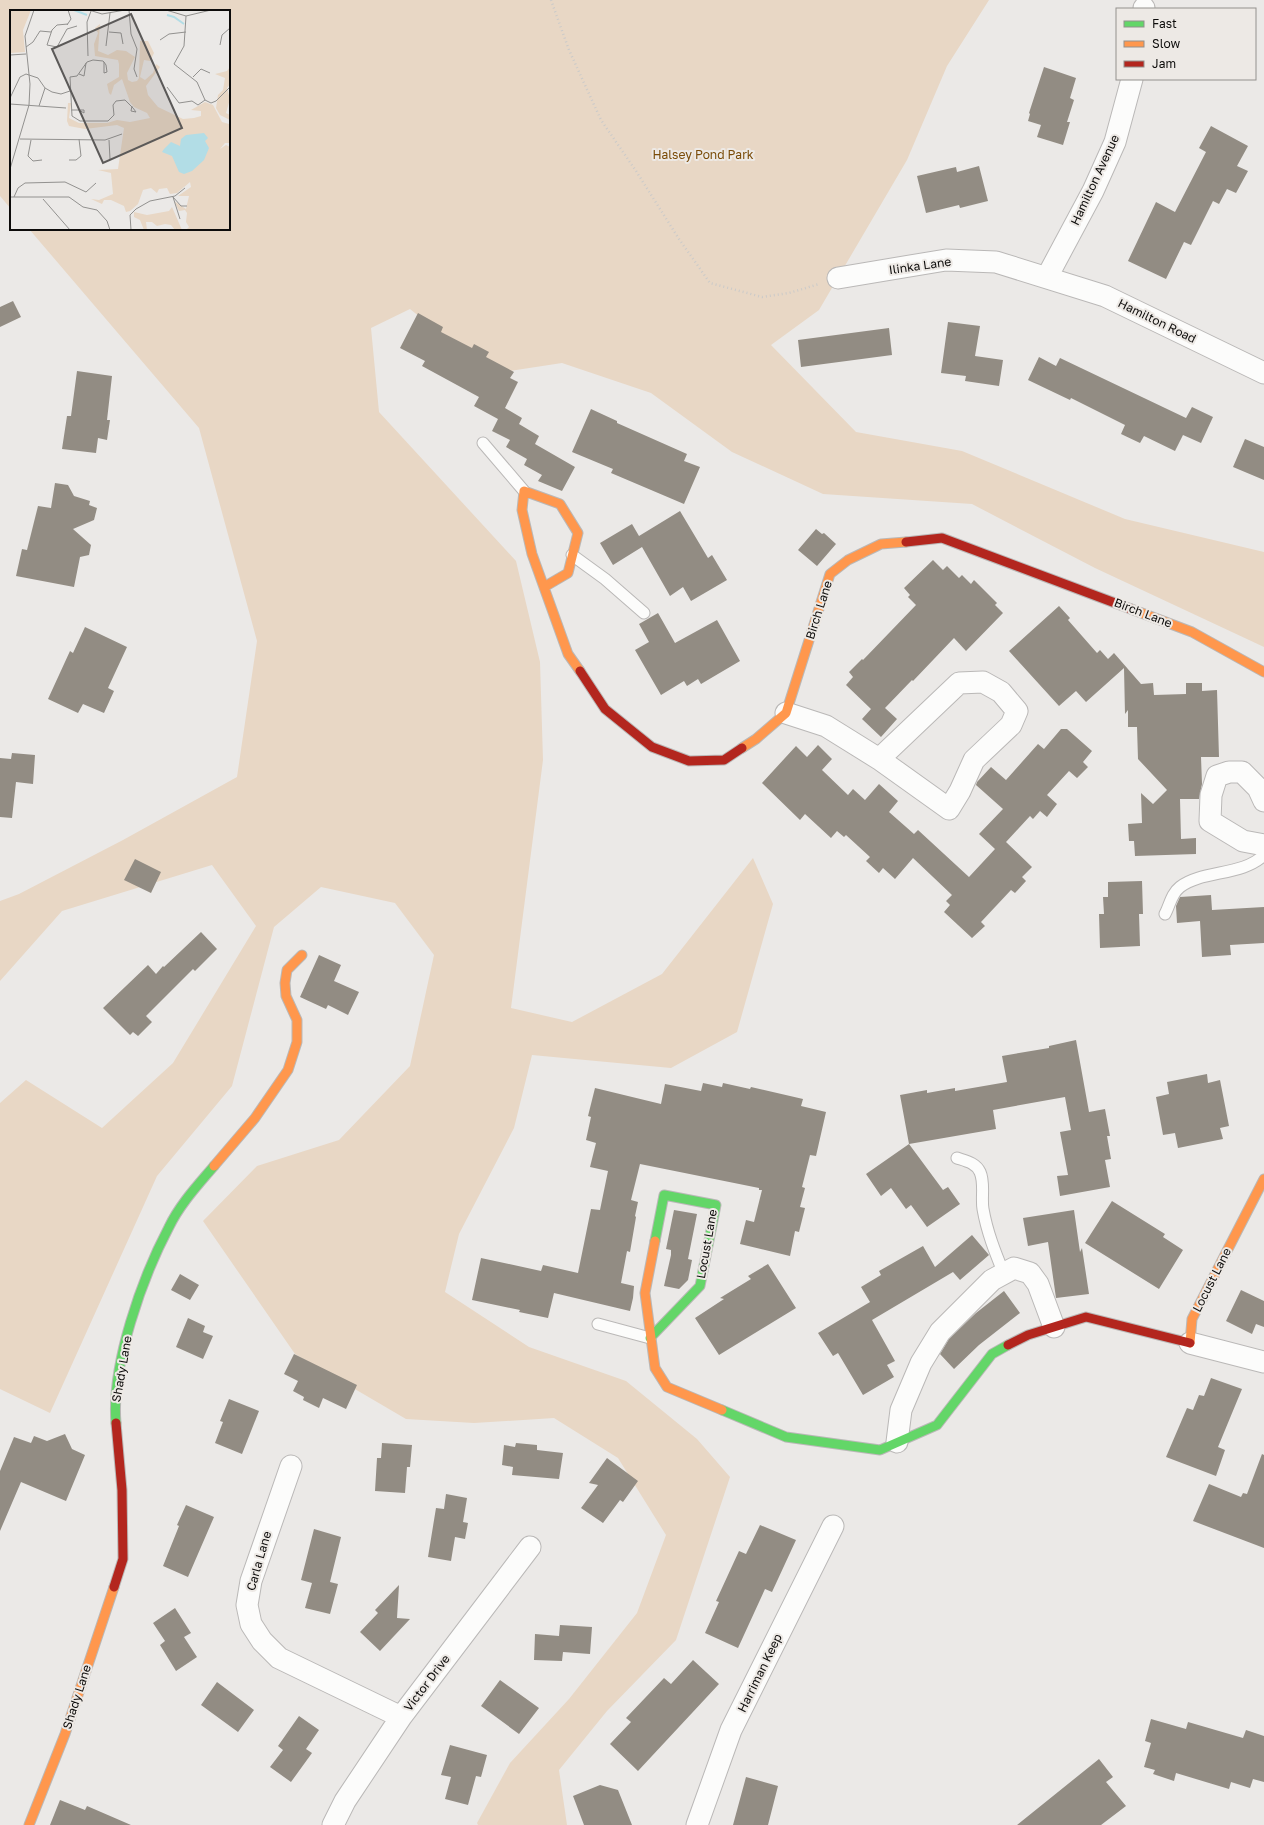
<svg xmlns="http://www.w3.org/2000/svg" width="1264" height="1825" viewBox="0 0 1264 1825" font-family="'Golos Text',sans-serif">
  <rect width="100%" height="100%" fill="#ebe9e7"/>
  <path fill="#e8d7c5" d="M 0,0 L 989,0 L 947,66 L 907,160 L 819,310 L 771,345 L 856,432 L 962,451 L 1125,519 L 1264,552 L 1264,647 L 1095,568 L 972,504 L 823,494 L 732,452 L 651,393 L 562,363 L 491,374 L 410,309 L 371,328 L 379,412 L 516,561 L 540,662 L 543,760 L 511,1008 L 572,1022 L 662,974 L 753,858 L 773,904 L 737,1032 L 671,1068 L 532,1055 L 514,1128 L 459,1234 L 445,1292 L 529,1347 L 626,1381 L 697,1439 L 730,1477 L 676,1640 L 607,1711 L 559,1770 L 567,1825 L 478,1825 L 477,1823 L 510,1763 L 569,1699 L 637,1613 L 666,1535 L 618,1458 L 554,1418 L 474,1423 L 406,1419 L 295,1354 L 203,1221 L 257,1166 L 339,1140 L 410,1066 L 434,955 L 395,903 L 321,887 L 274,927 L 232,1086 L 157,1176 L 50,1413 L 0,1389 L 0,1103 L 26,1080 L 102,1128 L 173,1063 L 256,926 L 212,865 L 62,911 L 0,981 L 0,901 L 19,894 L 123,840 L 237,777 L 257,641 L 199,428 L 29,229 L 229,229 L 229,11 L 11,11 L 11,209 L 0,196 Z"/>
  <path fill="#928c83" d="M 1044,67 L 1076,78 L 1070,98 L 1074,100 L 1067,122 L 1070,122 L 1063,145 L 1037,137 L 1041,125 L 1028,121 L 1030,114 L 1029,113 Z
    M 1211,126 L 1248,146 L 1237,166 L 1248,171 L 1236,193 L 1227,189 L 1219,204 L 1213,201 L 1191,245 L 1184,242 L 1166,279 L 1128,261 L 1156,202 L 1175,212 L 1206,152 L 1199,148 Z
    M 979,166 L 988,201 L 960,208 L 959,205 L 926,213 L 917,176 L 956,167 L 957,172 Z
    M 13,301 L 21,317 L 0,327 L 0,307 Z
    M 418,313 L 443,327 L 441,332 L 472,348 L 474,344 L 489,352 L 486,357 L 514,372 L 510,378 L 518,382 L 505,408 L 522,418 L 519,424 L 539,436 L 535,444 L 575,467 L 562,491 L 538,481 L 542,475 L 524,465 L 527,459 L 506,447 L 510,440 L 492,431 L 498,419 L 474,406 L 479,397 L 422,366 L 425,361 L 400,348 Z
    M 948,322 L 980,326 L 975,356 L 1003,360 L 999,386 L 965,381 L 966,376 L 941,373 Z
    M 889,328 L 892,355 L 801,367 L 798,340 Z
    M 1039,357 L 1056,366 L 1060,358 L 1186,418 L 1192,407 L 1213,417 L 1201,443 L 1183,435 L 1175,451 L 1144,436 L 1140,443 L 1121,434 L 1125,425 L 1071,398 L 1070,400 L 1028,380 Z
    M 77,371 L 112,376 L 107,420 L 110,420 L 107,440 L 98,438 L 96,453 L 62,449 L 67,416 L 71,416 Z
    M 591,409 L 617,421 L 617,423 L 687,454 L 684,461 L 700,467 L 684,504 L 611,473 L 613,469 L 572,452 Z
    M 1245,439 L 1264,447 L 1264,480 L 1233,467 Z
    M 55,483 L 68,485 L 74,496 L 90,501 L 89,505 L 97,508 L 94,520 L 73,529 L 91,545 L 89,555 L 80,557 L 74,587 L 16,576 L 22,549 L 27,550 L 38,506 L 51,508 Z
    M 680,511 L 708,558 L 712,555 L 727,580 L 691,601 L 683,587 L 670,596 L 642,547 L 613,565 L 600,543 L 632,524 L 639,536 Z
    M 816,529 L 822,534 L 824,533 L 836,544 L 817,566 L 798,550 Z
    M 933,560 L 943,570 L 947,566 L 959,578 L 962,575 L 971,584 L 974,580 L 997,603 L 995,605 L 1003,613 L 966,651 L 954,638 L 913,681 L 912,680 L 885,708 L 897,719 L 881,737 L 862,719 L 871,709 L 846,685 L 853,677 L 849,672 L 862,659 L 863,660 L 916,605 L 908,597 L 910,595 L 904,588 Z
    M 1059,606 L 1070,618 L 1068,620 L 1097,653 L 1100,650 L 1108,659 L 1114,653 L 1141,684 L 1153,683 L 1154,695 L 1186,694 L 1186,683 L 1202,683 L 1202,691 L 1217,690 L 1219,757 L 1201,757 L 1202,784 L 1199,799 L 1180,799 L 1181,839 L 1196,838 L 1196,854 L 1135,856 L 1134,841 L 1129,841 L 1128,824 L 1142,823 L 1141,793 L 1153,804 L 1167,790 L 1138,759 L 1137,727 L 1128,727 L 1128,710 L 1125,714 L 1124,668 L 1086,702 L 1076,691 L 1059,706 L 1009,651 Z
    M 658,613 L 675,643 L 717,620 L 740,661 L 701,684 L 698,679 L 687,686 L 684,681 L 661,695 L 635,650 L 649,642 L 639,624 Z
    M 85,627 L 127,647 L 108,688 L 114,691 L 104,713 L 83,704 L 78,713 L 48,699 L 70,651 L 73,653 Z
    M 1061,729 L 1067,729 L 1092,751 L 1083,762 L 1088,767 L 1077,778 L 1069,771 L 1047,795 L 1057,804 L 1047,817 L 1040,811 L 1033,819 L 1030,816 L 1006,842 L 1032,867 L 1022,877 L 1026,881 L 1015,893 L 1011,890 L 981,922 L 985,926 L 972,938 L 944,912 L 950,905 L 946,901 L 952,895 L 913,858 L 895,879 L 883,868 L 879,873 L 866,861 L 870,857 L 846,835 L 844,837 L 837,831 L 831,838 L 805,814 L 800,820 L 762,783 L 796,746 L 807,757 L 818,745 L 832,759 L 822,770 L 848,795 L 853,789 L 865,800 L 879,784 L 898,801 L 889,812 L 914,834 L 918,830 L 969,877 L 995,849 L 979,834 L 1003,809 L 976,785 L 977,782 L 991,767 L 1006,780 L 1038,744 L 1044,749 Z
    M 12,753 L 35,755 L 33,784 L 16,782 L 12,818 L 0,817 L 0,758 L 11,759 Z
    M 135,859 L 161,872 L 151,893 L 124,880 Z
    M 1142,881 L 1143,914 L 1139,914 L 1140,946 L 1100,948 L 1099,914 L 1104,914 L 1103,897 L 1108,897 L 1108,882 Z
    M 1211,895 L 1212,910 L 1264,907 L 1264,943 L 1230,945 L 1231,955 L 1202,957 L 1200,921 L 1177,923 L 1176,906 L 1180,897 Z
    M 201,932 L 217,949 L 195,971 L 193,969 L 146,1016 L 152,1022 L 138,1036 L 133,1032 L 130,1035 L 103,1008 L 148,965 L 156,974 L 163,966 L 164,967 Z
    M 319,955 L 341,965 L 334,981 L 359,992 L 348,1015 L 328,1005 L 326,1009 L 300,997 Z
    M 1076,1040 L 1089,1112 L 1105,1109 L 1110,1136 L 1107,1136 L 1111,1159 L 1105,1160 L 1110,1187 L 1060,1196 L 1057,1176 L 1068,1175 L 1060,1132 L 1071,1130 L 1065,1097 L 993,1110 L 996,1129 L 909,1144 L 900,1095 L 927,1090 L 927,1093 L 955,1088 L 955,1091 L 1007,1082 L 1002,1056 L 1049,1048 L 1049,1046 Z
    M 1207,1074 L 1208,1083 L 1220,1080 L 1229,1126 L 1220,1128 L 1223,1139 L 1178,1148 L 1175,1133 L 1163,1135 L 1156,1097 L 1169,1094 L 1167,1082 Z
    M 703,1083 L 722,1087 L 723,1083 L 750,1089 L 751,1087 L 803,1099 L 801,1106 L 826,1112 L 816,1156 L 810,1155 L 802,1187 L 805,1188 L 800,1207 L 805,1208 L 799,1232 L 795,1231 L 790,1256 L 740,1244 L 746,1220 L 754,1222 L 762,1190 L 759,1190 L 759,1188 L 640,1164 L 631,1200 L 638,1202 L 635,1216 L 636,1217 L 630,1252 L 627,1251 L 621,1283 L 634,1286 L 633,1298 L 630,1311 L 554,1293 L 548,1318 L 519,1312 L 520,1310 L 472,1300 L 481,1258 L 541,1271 L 543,1265 L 578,1273 L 591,1209 L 600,1210 L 608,1171 L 590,1167 L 596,1143 L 586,1140 L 591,1117 L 588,1116 L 595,1088 L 661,1104 L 665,1084 L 701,1091 Z
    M 909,1144 L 943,1190 L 948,1187 L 960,1204 L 927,1227 L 911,1205 L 906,1209 L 891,1188 L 881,1196 L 866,1174 Z
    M 1112,1201 L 1165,1234 L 1163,1237 L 1183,1250 L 1159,1289 L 1085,1243 Z
    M 674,1210 L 697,1214 L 688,1259 L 692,1260 L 688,1280 L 679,1289 L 664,1286 L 671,1255 L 671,1250 L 666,1249 Z
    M 1074,1210 L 1080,1252 L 1082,1248 L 1089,1294 L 1056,1298 L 1048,1242 L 1028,1246 L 1023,1218 Z
    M 972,1235 L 989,1255 L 960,1280 L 953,1272 L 872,1320 L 895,1361 L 887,1365 L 894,1377 L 863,1395 L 838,1353 L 833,1356 L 818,1333 L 870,1302 L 861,1287 L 881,1275 L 879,1271 L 923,1246 L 935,1267 Z
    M 768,1264 L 796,1308 L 719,1355 L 695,1318 L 724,1299 L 720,1298 L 751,1279 L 748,1276 Z
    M 180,1274 L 199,1285 L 190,1300 L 171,1290 Z
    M 1241,1290 L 1264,1301 L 1264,1327 L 1256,1324 L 1252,1334 L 1226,1321 Z
    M 1004,1291 L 1020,1313 L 979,1345 L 954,1369 L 940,1354 L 949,1339 L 976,1313 Z
    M 188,1318 L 205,1326 L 203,1332 L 213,1336 L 203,1359 L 176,1347 Z
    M 294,1354 L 357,1385 L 346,1409 L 323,1398 L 319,1408 L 303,1400 L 304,1397 L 293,1391 L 298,1381 L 284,1374 Z
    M 1211,1378 L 1242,1389 L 1218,1447 L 1225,1450 L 1216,1476 L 1166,1457 L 1187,1408 L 1193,1410 L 1199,1395 L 1204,1396 Z
    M 229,1399 L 259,1411 L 242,1454 L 215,1443 L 223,1422 L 220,1421 Z
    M 65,1434 L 72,1449 L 85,1455 L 66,1501 L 21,1482 L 0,1531 L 0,1471 L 14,1437 L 31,1443 L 34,1436 L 47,1441 Z
    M 382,1443 L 412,1445 L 410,1467 L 407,1467 L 405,1493 L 375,1491 L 377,1458 L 381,1458 Z
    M 516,1443 L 537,1445 L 537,1450 L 563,1453 L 559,1479 L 512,1475 L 513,1467 L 502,1465 L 504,1445 L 515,1447 Z
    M 1262,1454 L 1264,1455 L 1264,1548 L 1193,1521 L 1209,1484 L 1241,1497 L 1243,1493 L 1247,1494 Z
    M 607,1458 L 638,1481 L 623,1502 L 620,1500 L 603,1523 L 581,1508 L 598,1485 L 589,1483 Z
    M 446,1494 L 467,1498 L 463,1522 L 468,1523 L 465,1539 L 455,1537 L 451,1561 L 428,1557 L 436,1508 L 444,1509 Z
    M 186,1505 L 214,1517 L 188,1577 L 163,1566 L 179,1526 L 177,1525 Z
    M 760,1525 L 796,1540 L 772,1592 L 765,1589 L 738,1648 L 705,1633 L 719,1602 L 716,1601 L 739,1551 L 746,1554 Z
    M 314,1529 L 341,1537 L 330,1582 L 338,1584 L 330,1614 L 305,1608 L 312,1583 L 301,1580 Z
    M 399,1585 L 397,1618 L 410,1619 L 380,1651 L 360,1632 L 378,1613 L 375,1610 Z
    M 175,1608 L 191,1633 L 184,1637 L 197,1657 L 176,1671 L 160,1645 L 165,1641 L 153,1623 Z
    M 560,1625 L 592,1627 L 590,1654 L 563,1652 L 562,1661 L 534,1660 L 535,1634 L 559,1636 Z
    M 693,1660 L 719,1684 L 638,1771 L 610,1744 L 631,1722 L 626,1718 L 664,1678 L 671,1684 Z
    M 500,1680 L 539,1708 L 519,1734 L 481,1706 Z
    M 217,1682 L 254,1710 L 238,1732 L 201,1705 Z
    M 299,1716 L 319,1730 L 306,1749 L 312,1753 L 291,1782 L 270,1767 L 283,1750 L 278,1746 Z
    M 1151,1719 L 1186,1729 L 1188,1722 L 1243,1738 L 1246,1730 L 1264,1736 L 1264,1782 L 1253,1779 L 1250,1788 L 1231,1782 L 1229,1789 L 1176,1773 L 1174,1781 L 1153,1774 L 1155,1770 L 1144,1767 L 1151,1743 L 1145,1741 Z
    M 450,1745 L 487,1755 L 481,1777 L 476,1776 L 468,1805 L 445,1799 L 451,1777 L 441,1775 Z
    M 1099,1759 L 1113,1777 L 1106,1782 L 1126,1806 L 1101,1825 L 1017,1825 Z
    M 746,1777 L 778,1786 L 768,1825 L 733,1825 Z
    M 600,1785 L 618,1790 L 632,1825 L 584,1825 L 573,1796 Z
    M 60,1800 L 85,1810 L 87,1806 L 131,1825 L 50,1825 Z"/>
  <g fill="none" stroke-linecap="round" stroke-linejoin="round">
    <g stroke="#bab8b7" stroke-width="13">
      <path id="lane" d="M 483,443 L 524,491
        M 572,555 L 605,579 L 644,613
        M 1165,914 C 1170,905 1171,894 1180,887 C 1202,870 1243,876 1264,855
        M 957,1158 C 966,1161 976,1163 980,1172 C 985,1183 981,1198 983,1209 C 987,1232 995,1252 1004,1274
        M 598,1324 L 650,1338"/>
    </g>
    <g stroke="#bab8b7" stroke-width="23">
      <path id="street" d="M 1144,9 L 1144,8
        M 1047,277 L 1093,191 L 1115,142 L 1132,79
        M 838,278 L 946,260 L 996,262 L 1105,296 L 1264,373
        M 983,682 L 1001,692 L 1017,711 L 1011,725 L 974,760 L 960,791 L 949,809 L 879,759 L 959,683 Z
        M 786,713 L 826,726 L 879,759
        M 1264,801 L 1258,788 L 1242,772 L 1229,772 L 1217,776 L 1211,795 L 1210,821 L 1243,841 L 1264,845
        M 1190,1343 L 1264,1362
        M 897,1442 L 901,1410 L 921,1363 L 940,1332 L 992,1280 L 1014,1268 L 1030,1273 L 1038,1284 L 1054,1327
        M 291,1466 L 251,1581 L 247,1605 L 251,1624 L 262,1641 L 279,1658 L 401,1717
        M 333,1825 L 345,1801 L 401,1717 L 530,1547
        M 697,1825 L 731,1730 L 833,1526"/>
    </g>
    <g stroke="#bab8b7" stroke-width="11">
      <path id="fast" d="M 650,1338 L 700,1286 L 716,1205 L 664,1195 L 655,1241
        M 722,1410 L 786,1437 L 880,1450 L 937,1425 L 992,1354 L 1008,1345
        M 116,1423 C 111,1365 142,1278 169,1227 C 180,1204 198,1185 214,1166"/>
    </g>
    <g stroke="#bab8b7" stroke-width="11">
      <path id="slow" d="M 544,587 L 568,573 L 578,533 L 560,504 L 524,491 L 522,510 L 532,554 L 568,654 L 580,671
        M 1131,609 L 1192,632 L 1264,672
        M 742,748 L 756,739 L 786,713 L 830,574 L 848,560 L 881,544 L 906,542
        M 214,1166 L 255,1118 L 288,1070 L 297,1042 L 297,1020 L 286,996 L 285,983 L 287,970 L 302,955
        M 655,1241 L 645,1293 L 655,1368 L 667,1387 L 722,1410
        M 1190,1343 L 1192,1319 L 1264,1179
        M 29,1825 L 65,1734 L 114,1587"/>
    </g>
    <g stroke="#bab8b7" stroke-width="11">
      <path id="jam" d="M 906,542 L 942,538 L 1131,609
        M 580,671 L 605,709 L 652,747 L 689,761 L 724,760 L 742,748
        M 1008,1345 L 1028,1335 L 1086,1317 L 1190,1343
        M 114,1587 L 123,1559 L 122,1490 L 116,1423"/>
    </g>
    <path stroke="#cbcac9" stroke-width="2.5" stroke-dasharray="1 3" stroke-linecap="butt" d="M 551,0 L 569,50 L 601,120 L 636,171 L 679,239 L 710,283 L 762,297 L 789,293 L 819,284"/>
    <use href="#lane" stroke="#fcfcfb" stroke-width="11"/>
    <use href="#street" stroke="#fcfcfb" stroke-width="21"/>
    <use href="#fast" stroke="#63d668" stroke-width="9"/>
    <use href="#slow" stroke="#ff974d" stroke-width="9"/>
    <use href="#jam" stroke="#b3261e" stroke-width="9"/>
  </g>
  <g text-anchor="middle" stroke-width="4" stroke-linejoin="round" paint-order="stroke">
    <g font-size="12" fill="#7a4b08" stroke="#ede9e5">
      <text x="703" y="159">Halsey Pond Park</text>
    </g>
    <g font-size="12" fill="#0d0c0b" stroke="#ede9e5">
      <text transform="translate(1095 180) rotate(-65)" y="4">Hamilton Avenue</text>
      <text transform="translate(920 266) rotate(-8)" y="4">Ilinka Lane</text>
      <text transform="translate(1157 321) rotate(26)" y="4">Hamilton Road</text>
      <text transform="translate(819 610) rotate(-72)" y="4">Birch Lane</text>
      <text transform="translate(1143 613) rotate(21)" y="4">Birch Lane</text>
      <text transform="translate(707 1244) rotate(-80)" y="4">Locust Lane</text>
      <text transform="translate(1212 1280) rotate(-63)" y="4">Locust Lane</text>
      <text transform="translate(122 1369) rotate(-80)" y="4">Shady Lane</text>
      <text transform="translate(259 1561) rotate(-74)" y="4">Carla Lane</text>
      <text transform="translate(760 1673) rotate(-64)" y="4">Harriman Keep</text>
      <text transform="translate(427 1683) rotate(-53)" y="4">Victor Drive</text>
      <text transform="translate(77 1697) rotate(-72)" y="4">Shady Lane</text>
    </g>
  </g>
  <g transform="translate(10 10)">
    <rect width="220" height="220" fill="#ebe9e7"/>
    <path d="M 0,0 L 21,0 L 13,20 L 15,42 L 0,43 ZM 90,14 L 88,41 L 98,45 L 107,40 L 116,41 L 125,47 L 117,63 L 118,70 L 122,72 L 127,71 L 129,68 L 130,31 L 138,31 L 144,43 L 140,51 L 134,50 L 130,67 L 135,70 L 143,63 L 146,54 L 150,57 L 136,76 L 138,85 L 148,97 L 173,109 L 184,108 L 191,106 L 191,101 L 181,100 L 195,92 L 203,95 L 212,112 L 219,114 L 220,112 L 220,133 L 215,133 L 210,139 L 216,135 L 220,137 L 220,220 L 176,220 L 179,217 L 176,212 L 177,203 L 175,200 L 169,201 L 164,191 L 176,199 L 179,186 L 168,186 L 181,177 L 180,172 L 167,183 L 160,184 L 157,178 L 149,179 L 147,183 L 141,178 L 133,180 L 128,194 L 120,201 L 116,202 L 114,196 L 101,190 L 94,190 L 92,194 L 81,189 L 89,190 L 103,184 L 101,163 L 88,160 L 108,159 L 114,118 L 107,115 L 75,119 L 59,116 L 57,111 L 58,93 L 61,93 L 59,108 L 69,113 L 97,113 L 107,110 L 120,112 L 140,108 L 137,103 L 124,97 L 120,92 L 112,69 L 104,75 L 101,85 L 99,83 L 97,74 L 109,67 L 109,54 L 108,50 L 85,46 L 84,34 L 88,23 L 85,18 ZM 220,57 L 220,74 L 217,78 L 220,89 L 216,103 L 220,105 L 220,110 L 210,105 L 206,98 L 208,85 L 213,80 L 215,68 L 205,64 L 217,61 ZM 162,197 L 172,220 L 165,220 L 161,215 L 155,214 L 147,216 L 142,212 L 136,212 L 137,220 L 134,220 L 130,210 L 124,207 L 124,202 L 137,205 L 159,201 Z" fill="#e8d7c5"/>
    <path d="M 194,123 L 198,128 L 195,131 L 199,138 L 194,150 L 182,161 L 174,164 L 169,162 L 162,146 L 152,142 L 154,139 L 161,132 L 170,136 L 171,129 L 176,125 Z" fill="#b2dde6"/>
    <path fill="none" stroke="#b2dde6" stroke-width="2" d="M 64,0 L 77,5M 157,5 L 164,7 L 174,14"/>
    <path fill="none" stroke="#92918f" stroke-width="1" d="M 79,0 L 92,4 L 115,0M 119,0 L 121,24 L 127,39 L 124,59 L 127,67M 156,0 L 176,6 L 201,0M 176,6 L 174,36 L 164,54 L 187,72 L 195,90M 58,14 L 47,15 L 42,20 L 37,35 L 47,37 L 57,19 L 67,16M 57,15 L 61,9 L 58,0M 99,22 L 111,23 L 113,34M 150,30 L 159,24 L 176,22M 210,35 L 212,25 L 220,18M 96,36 L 100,3M 16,37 L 23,32 L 30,21 L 41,22M 0,45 L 16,44M 78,46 L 77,12 L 81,1M 94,52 L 94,63 L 97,62 L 96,55 L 94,52 L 93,51 L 83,50 L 77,52 L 67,66 L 60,67 L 62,106 L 70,111 L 98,111 L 104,105 L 103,95 L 106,91 L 115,90 L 123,98 L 126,102 L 121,101 L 122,96M 69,64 L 74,66 L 76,53M 183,67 L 191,59 L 200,63M 157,77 L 169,93 L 182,91 L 188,95 L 195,90M 0,88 L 10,67 L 16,64 L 28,68 L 35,78 L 42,82 L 51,84 L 60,81M 195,90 L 201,93 L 206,91 L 220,77M 0,94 L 56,98M 29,96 L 35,78M 61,100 L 74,100 L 74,103 L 69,100M 10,129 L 95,130 L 112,124M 21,130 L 18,146 L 23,151 L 32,150M 99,130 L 100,149M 59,150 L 66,150 L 71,146 L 69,129M 0,159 L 19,95 L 20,74 L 15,26 L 24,0M 0,187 L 59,187 L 73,197 L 87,200 L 97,211 L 100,220M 4,187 L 8,178 L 15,173 L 55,172 L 76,182 L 86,173M 163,187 L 170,209M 163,187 L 171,196 L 177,196M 33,189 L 60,220M 121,220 L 120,205 L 126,199 L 140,191 L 165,186 L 175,178"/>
    <path fill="#5b5958" fill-opacity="0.15" stroke="#5b5958" stroke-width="2" d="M 121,4 L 172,118 L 93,153 L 42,39 Z"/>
    <rect width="220" height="220" fill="none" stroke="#0d0c0b" stroke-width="2"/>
  </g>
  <rect x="1116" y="8" width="140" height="72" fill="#ede9e5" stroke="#93918e"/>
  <rect x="1124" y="21" width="20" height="6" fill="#63d668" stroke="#93918e"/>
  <text x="1152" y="28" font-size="12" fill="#0d0c0b">Fast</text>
  <rect x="1124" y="41" width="20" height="6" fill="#ff974d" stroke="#93918e"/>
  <text x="1152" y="48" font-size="12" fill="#0d0c0b">Slow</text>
  <rect x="1124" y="61" width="20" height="6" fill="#b3261e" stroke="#93918e"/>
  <text x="1152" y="68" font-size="12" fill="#0d0c0b">Jam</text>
</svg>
